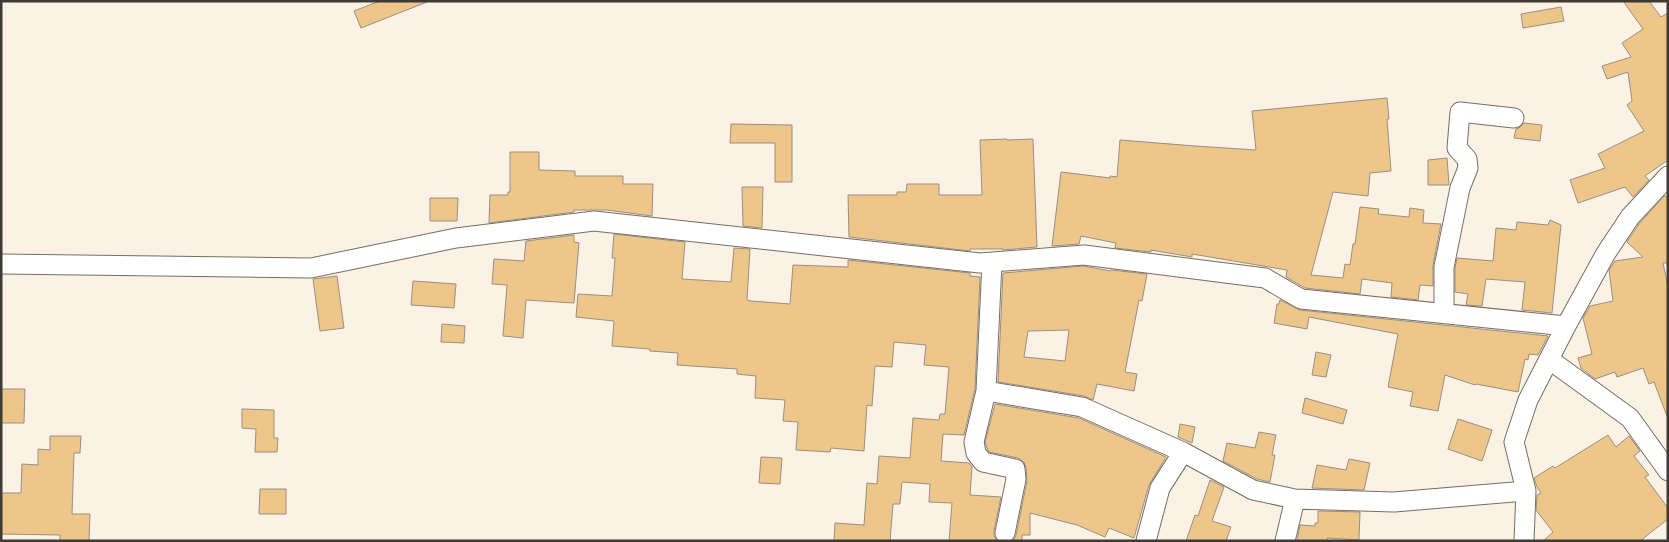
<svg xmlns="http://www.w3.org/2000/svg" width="1669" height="542" viewBox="0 0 1669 542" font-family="'Asap Condensed',sans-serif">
  <rect width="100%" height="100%" fill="#fbf1e4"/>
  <path fill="#eec68a" stroke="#989083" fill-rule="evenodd" d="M 380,1 L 427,1 L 427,2 L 361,28 L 354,11 Z
    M 1623,1 L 1649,1 L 1661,17 L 1668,13 L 1668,160 L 1645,176 L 1649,180 L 1633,197 L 1625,187 L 1578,203 L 1570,180 L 1605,168 L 1598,154 L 1644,131 L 1627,105 L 1632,101 L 1628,72 L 1607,79 L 1602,66 L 1631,57 L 1622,43 L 1643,29 Z
    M 1561,7 L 1564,21 L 1523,28 L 1521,14 Z
    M 1387,98 L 1389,119 L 1387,119 L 1391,171 L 1370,173 L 1368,196 L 1333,192 L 1311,275 L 1343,278 L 1345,264 L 1350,265 L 1353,244 L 1355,244 L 1360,207 L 1379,209 L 1378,214 L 1409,217 L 1410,208 L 1424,210 L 1423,223 L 1441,224 L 1433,265 L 1433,286 L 1420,285 L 1418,300 L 1391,297 L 1392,283 L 1362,279 L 1360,294 L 1305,288 L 1286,277 L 1287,270 L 1192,254 L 1192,257 L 1151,250 L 1151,252 L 1115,248 L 1116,243 L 1081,236 L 1079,244 L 1052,246 L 1061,172 L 1110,178 L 1110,176 L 1117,177 L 1120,140 L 1195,146 L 1256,150 L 1252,111 Z
    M 1524,123 L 1542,125 L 1540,141 L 1514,138 L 1516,129 L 1519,128 Z
    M 731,124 L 792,125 L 792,182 L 775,182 L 775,143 L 730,143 Z
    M 1007,139 L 1007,140 L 1033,139 L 1037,247 L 1003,250 L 1003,249 L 970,249 L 970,251 L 849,237 L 848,195 L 897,195 L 897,192 L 906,192 L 907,184 L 939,184 L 939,195 L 982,195 L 980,140 Z
    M 510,152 L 539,152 L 539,170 L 575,171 L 575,176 L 623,176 L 623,184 L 653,184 L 652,216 L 607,210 L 574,210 L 574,212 L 489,223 L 490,195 L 508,195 L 508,192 L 510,192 Z
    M 1447,158 L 1449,185 L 1428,185 L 1428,160 Z
    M 742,187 L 763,187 L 762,228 L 743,226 Z
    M 1664,196 L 1668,196 L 1668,263 L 1663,263 L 1668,286 L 1667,416 L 1654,382 L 1649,384 L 1643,368 L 1617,377 L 1615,372 L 1595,379 L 1581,368 L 1578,358 L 1592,354 L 1583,318 L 1590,306 L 1613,301 L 1609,270 L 1615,261 L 1643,257 L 1627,242 L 1639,224 Z
    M 430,198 L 458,198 L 457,221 L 430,221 Z
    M 1550,220 L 1561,225 L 1552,313 L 1522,310 L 1525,282 L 1486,279 L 1482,306 L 1466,305 L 1468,294 L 1455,292 L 1455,268 L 1457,258 L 1493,261 L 1496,228 L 1516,230 L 1517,222 L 1548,225 Z
    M 614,234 L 685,242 L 682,279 L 731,282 L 734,248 L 750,249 L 747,300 L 751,301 L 790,304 L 793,265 L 848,267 L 848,260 L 970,273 L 970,276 L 980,277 L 975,389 L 964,435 L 943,434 L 941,461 L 969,463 L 972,467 L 970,495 L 1001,497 L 994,531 L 994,536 L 997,541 L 949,541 L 952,503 L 929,502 L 930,484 L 902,482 L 900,504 L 893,504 L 890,541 L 834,541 L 835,523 L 864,525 L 867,483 L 877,484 L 879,456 L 910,458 L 913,418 L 939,420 L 940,414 L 945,414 L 949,367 L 924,365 L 926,345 L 894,342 L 892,367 L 875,366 L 872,406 L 867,405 L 864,451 L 831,448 L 830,452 L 796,450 L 798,422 L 783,421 L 785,400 L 755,398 L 756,376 L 737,374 L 737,369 L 677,365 L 678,353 L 650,351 L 650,349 L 612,346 L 614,321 L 576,317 L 578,294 L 612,296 L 615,258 L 612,258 Z
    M 574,235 L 574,242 L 579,243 L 574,303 L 526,300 L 523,338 L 503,336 L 507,285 L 492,284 L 494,259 L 524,261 L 526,241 Z
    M 1083,266 L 1111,271 L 1111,270 L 1147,274 L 1142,301 L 1139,300 L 1125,372 L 1137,374 L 1134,391 L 1097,384 L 1093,400 L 1084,396 L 998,382 L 1003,273 ZM 1069,330 L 1065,361 L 1024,357 L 1028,331 Z
    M 337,276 L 344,328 L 320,331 L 313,279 Z
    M 413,281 L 456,284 L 454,308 L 411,305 Z
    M 1280,300 L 1300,310 L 1548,336 L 1538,355 L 1529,354 L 1528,360 L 1525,359 L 1518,392 L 1476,384 L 1475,385 L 1445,375 L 1438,411 L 1410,406 L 1413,392 L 1388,387 L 1398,334 L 1309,317 L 1307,329 L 1274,323 L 1277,304 L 1279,304 Z
    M 442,324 L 465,326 L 464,343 L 441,342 Z
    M 1316,352 L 1331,355 L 1326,377 L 1312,375 Z
    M 1,389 L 25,389 L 24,423 L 1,423 Z
    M 1305,398 L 1347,410 L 1343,424 L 1302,413 Z
    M 995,404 L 1079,418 L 1166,457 L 1149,485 L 1134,538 L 1109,528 L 1105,537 L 1077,525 L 1030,513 L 1030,535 L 1022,535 L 1022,541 L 1013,541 L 1016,535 L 1027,481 L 1026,468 L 1024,462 L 1018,458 L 989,452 L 987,448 L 985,442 Z
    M 242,409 L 274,410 L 274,438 L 278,438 L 277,452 L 255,452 L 256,429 L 242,428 Z
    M 1458,419 L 1492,430 L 1482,461 L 1448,449 Z
    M 1180,424 L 1195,427 L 1192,443 L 1178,437 Z
    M 1259,432 L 1276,435 L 1272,455 L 1275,455 L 1270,482 L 1257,479 L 1223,461 L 1227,443 L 1255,448 Z
    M 1608,435 L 1616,447 L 1629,436 L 1640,451 L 1634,456 L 1649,475 L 1645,477 L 1668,508 L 1668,519 L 1640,541 L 1543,541 L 1553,532 L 1536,510 L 1537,495 L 1541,493 L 1537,487 L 1534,478 L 1553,466 L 1555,468 Z
    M 50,436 L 81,436 L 80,453 L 74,453 L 72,514 L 90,514 L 89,541 L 60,541 L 60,535 L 1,534 L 1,493 L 21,493 L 22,464 L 38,465 L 38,449 L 50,450 Z
    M 761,457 L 782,458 L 780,484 L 759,483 Z
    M 1349,459 L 1370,463 L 1364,490 L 1312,488 L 1317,465 L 1346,470 Z
    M 1210,480 L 1224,487 L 1212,521 L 1231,527 L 1226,541 L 1186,541 L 1195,515 L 1198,516 Z
    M 260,489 L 286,489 L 286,514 L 259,514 Z
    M 1318,511 L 1360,512 L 1359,540 L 1327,538 L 1327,541 L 1297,541 L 1300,525 L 1315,526 L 1315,523 L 1318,523 Z"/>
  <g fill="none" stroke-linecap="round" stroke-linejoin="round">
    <g stroke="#766e62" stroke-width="21">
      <path id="street" d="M 992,262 L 986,391 L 974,442 L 976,453 L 983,462 L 1015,469 L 1016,479 L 1005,533
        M 1,264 L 311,268 L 456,238 L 594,221 L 980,263 L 1084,255 L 1265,278 L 1301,299 L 1566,326
        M 1444,313 L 1444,267 L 1460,188 L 1468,168 L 1467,159 L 1457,148 L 1460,112 L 1514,118
        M 1550,360 L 1630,418 L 1668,471
        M 986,391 L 1082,407 L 1183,452 L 1253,490 L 1295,499 L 1394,502 L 1526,491
        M 1146,541 L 1160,488 L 1183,452
        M 1285,541 L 1295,499
        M 1524,541 L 1526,491 L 1514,442 L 1528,400 L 1566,326 L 1606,253 L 1630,217 L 1668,176"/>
    </g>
    <use href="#street" stroke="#fff" stroke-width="19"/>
  </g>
  <rect width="1669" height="542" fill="none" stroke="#3e3a35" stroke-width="5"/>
</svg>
